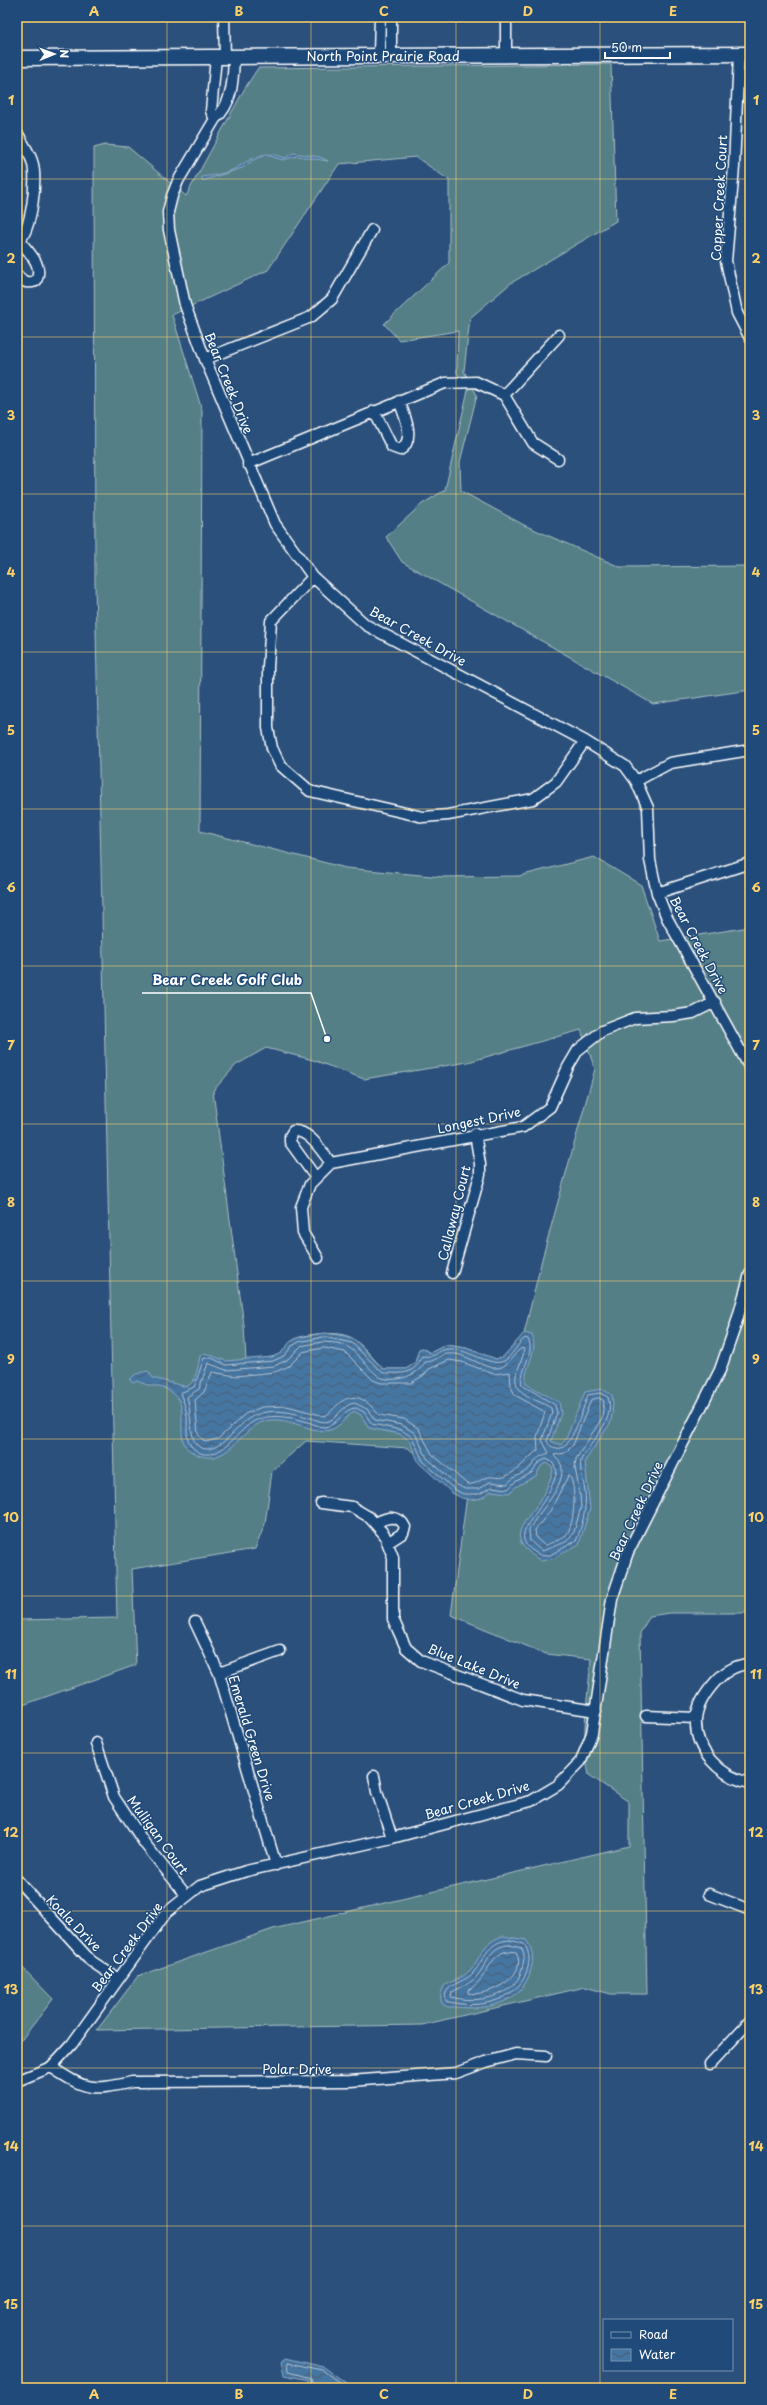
<svg xmlns="http://www.w3.org/2000/svg" width="767" height="2405" viewBox="0 0 767 2405" font-family="'Playpen Sans',sans-serif">
  <defs>
    <pattern id="water-waves" width="16" height="10" patternUnits="userSpaceOnUse"><rect width="16" height="10" fill="#4574a1"/><path d="M0 5q4-4 8 0t8 0" fill="none" stroke="#495e72"/></pattern>
  </defs>
  <rect width="100%" height="100%" fill="#2c507c"/>
  <filter id="ink" filterUnits="userSpaceOnUse"><feTurbulence type="fractalNoise" baseFrequency=".025" numOctaves="2"/><feDisplacementMap in="SourceGraphic" scale="8" xChannelSelector="R" yChannelSelector="G"/><feConvolveMatrix kernelMatrix="1 2 1 2 8 2 1 2 1" color-interpolation-filters="sRGB"/></filter>
  <g filter="url(#ink)">
    <path fill="#547f87" stroke="#aabfc3" fill-rule="evenodd" d="M 611,64 L 616,221 L 511,283 L 470,318 L 464,371 L 477,395 L 460,462 L 461,491 L 524,525 L 620,567 L 750,566 L 750,690 L 653,704 L 402,562 L 386,537 L 422,504 L 445,490 L 468,390 L 457,373 L 458,331 L 399,340 L 384,324 L 449,263 L 449,180 L 416,157 L 339,164 L 268,270 L 172,315 L 202,410 L 200,831 L 346,868 L 442,877 L 519,876 L 594,857 L 641,885 L 660,941 L 750,927 L 750,1613 L 669,1613 L 650,1616 L 640,1633 L 647,1994 L 611,1994 L 585,1987 L 422,2025 L 97,2030 L 138,1976 L 273,1929 L 629,1846 L 629,1802 L 589,1775 C 580,1736 588,1698 591,1659 L 546,1654 L 451,1615 L 467,1495 L 408,1448 L 306,1441 L 272,1471 L 265,1524 L 255,1549 L 132,1569 L 136,1665 L 17,1707 L 17,1620 L 117,1618 L 95,583 L 94,148 L 105,145 L 128,147 L 186,196 L 245,88 L 258,68 ZM 581,1030 L 595,1069 L 542,1259 L 524,1334 L 503,1357 L 496,1359 L 466,1348 L 446,1345 L 430,1353 L 423,1348 L 419,1349 L 415,1363 L 406,1369 L 383,1369 C 374,1359 365,1348 355,1340 C 343,1330 311,1333 297,1338 C 290,1341 287,1347 282,1352 C 273,1360 257,1358 246,1360 L 244,1326 L 213,1091 L 236,1065 L 266,1048 L 313,1060 L 364,1079 L 468,1062 Z
      M 17,1962 L 53,1999 L 19,2043 L 17,2043 Z"/>
    <path fill="url(#water-waves)" stroke="#8facc7" d="M 293,153 L 320,157 L 328,161 L 297,156 L 283,160 L 270,156 L 261,157 L 253,160 L 242,168 L 202,181 L 202,177 C 209,176 217,175 224,173 C 248,166 256,146 285,158 Z
      M 324,1333 L 345,1336 L 354,1339 L 383,1369 L 406,1369 L 415,1363 L 419,1349 L 423,1348 L 430,1353 L 446,1345 L 466,1348 L 496,1359 L 503,1357 L 524,1333 L 532,1335 C 539,1353 523,1368 526,1384 L 559,1402 L 561,1413 L 551,1441 L 561,1445 L 566,1439 L 585,1392 L 602,1389 L 612,1395 L 613,1405 L 611,1422 L 585,1461 L 590,1509 L 579,1544 L 552,1559 L 541,1561 C 509,1540 517,1531 537,1505 C 544,1495 549,1483 553,1471 L 552,1467 L 546,1463 L 541,1466 L 536,1476 L 517,1486 L 509,1493 L 491,1491 L 482,1498 L 471,1500 L 462,1498 L 452,1493 L 419,1463 L 409,1440 L 400,1434 L 369,1428 L 361,1415 L 354,1411 C 346,1417 340,1427 330,1430 C 313,1435 288,1415 265,1421 C 238,1429 227,1472 192,1452 C 172,1441 191,1408 174,1394 C 165,1385 148,1387 137,1381 L 133,1383 L 130,1380 C 133,1374 141,1372 148,1371 L 153,1378 L 187,1387 C 196,1382 198,1366 200,1356 L 205,1353 L 226,1361 L 272,1357 L 281,1353 L 290,1342 L 297,1338 Z
      M 503,1936 L 526,1940 C 533,1950 534,1958 531,1969 C 523,2003 487,2011 456,2007 C 452,2007 445,2008 442,2003 C 439,1997 442,1990 445,1985 C 453,1981 463,1978 469,1971 C 483,1957 479,1944 503,1936 Z
      M 285,2358 L 324,2367 L 353,2388 L 303,2388 L 309,2380 L 284,2375 L 281,2363 Z"/>
    <g fill="none" stroke-linecap="round" stroke-linejoin="round">
      <path stroke="#b5c7d9" stroke-width="1" d="M 324,1337 L 352,1343 L 383,1373 C 404,1373 413,1376 422,1356 C 438,1358 436,1350 448,1349 C 464,1347 492,1368 504,1361 C 512,1357 517,1344 525,1338 L 528,1339 C 536,1352 519,1371 522,1385 L 555,1405 L 557,1413 L 547,1441 C 549,1446 552,1447 557,1448 C 571,1453 583,1407 588,1395 L 600,1393 L 608,1397 C 616,1420 591,1441 581,1460 C 579,1471 584,1481 585,1492 C 587,1508 582,1527 576,1541 L 550,1555 L 542,1556 C 509,1540 528,1526 541,1505 C 548,1495 554,1483 557,1471 L 552,1462 L 546,1459 L 538,1463 L 533,1472 L 515,1482 L 508,1489 L 491,1487 L 480,1494 L 463,1494 L 454,1489 L 423,1461 L 412,1437 L 401,1430 L 372,1424 L 364,1412 L 356,1408 C 343,1408 339,1425 325,1427 C 320,1427 313,1424 308,1422 C 290,1417 268,1412 251,1423 C 238,1431 215,1469 193,1448 C 184,1439 188,1427 187,1416 C 186,1408 183,1401 180,1393 L 194,1387 L 204,1358 L 212,1358 L 226,1365 L 273,1361 L 284,1356 L 292,1346 L 299,1342 Z
        M 323,1342 C 331,1343 341,1342 348,1347 C 358,1353 367,1367 377,1375 C 389,1385 418,1377 425,1362 C 435,1362 439,1355 448,1354 C 464,1351 484,1370 498,1368 C 511,1366 513,1351 523,1348 L 524,1352 C 522,1360 518,1368 516,1376 C 513,1395 539,1400 551,1408 L 552,1413 L 542,1440 L 549,1453 C 535,1458 539,1457 530,1468 C 524,1474 513,1476 507,1484 L 490,1482 L 478,1489 L 465,1489 L 457,1485 L 427,1458 L 415,1433 L 402,1425 L 375,1420 L 367,1409 L 355,1403 C 342,1404 337,1421 325,1422 C 319,1422 313,1418 307,1417 C 289,1411 266,1407 248,1419 C 237,1426 214,1462 196,1444 C 190,1437 191,1409 187,1397 L 199,1389 L 208,1363 L 226,1370 L 274,1366 L 287,1360 L 301,1346 Z
        M 324,1348 L 345,1352 L 373,1380 L 381,1383 L 411,1383 L 424,1375 L 429,1369 L 449,1360 L 462,1362 L 494,1374 L 510,1372 L 511,1387 L 515,1395 L 545,1412 L 537,1437 L 538,1450 C 527,1458 518,1472 504,1477 C 498,1479 491,1475 485,1478 C 478,1481 475,1485 467,1484 L 432,1454 L 418,1428 L 404,1419 L 379,1415 C 367,1400 354,1389 336,1406 C 332,1410 330,1414 324,1416 L 287,1406 L 262,1407 L 245,1414 L 218,1439 L 205,1442 L 198,1434 L 195,1400 L 204,1392 L 212,1372 L 236,1376 L 275,1372 L 289,1366 L 303,1352 Z
        M 599,1398 L 604,1401 L 602,1418 L 576,1459 L 575,1468 L 580,1494 L 581,1507 L 574,1532 L 566,1542 L 542,1551 L 530,1541 L 529,1530 C 537,1512 568,1486 561,1464 C 559,1460 555,1458 554,1455 L 565,1453 L 573,1445 L 591,1400 Z
        M 569,1475 C 577,1484 575,1525 566,1535 C 562,1539 550,1544 544,1545 L 536,1538 L 535,1530 L 550,1511 Z
        M 510,1940 L 524,1944 C 529,1951 530,1958 528,1967 C 521,1997 489,2007 461,2004 C 456,2003 450,2003 446,2001 C 441,1984 465,1983 473,1973 C 485,1959 487,1941 510,1940 Z
        M 510,1945 L 521,1948 C 526,1954 524,1961 522,1969 C 515,1998 476,2004 451,1997 L 452,1992 C 461,1987 472,1983 478,1975 C 488,1962 490,1945 510,1945 Z
        M 506,1951 L 516,1952 C 530,1976 487,1998 468,1993 L 468,1990 C 487,1981 487,1957 506,1951 Z
        M 308,2388 L 312,2382 L 311,2378 L 288,2372 L 287,2363 L 322,2370 L 347,2388"/>
      <g stroke="#fff" stroke-width="13">
        <path id="street" d="M 224,17 L 225,57
          M 391,17 L 391,55
          M 379,55 L 380,17
          M 506,55 L 506,17
          M 739,55 L 734,167 L 726,261 L 737,313 L 750,338
          M 234,57 C 233,79 233,104 215,119 L 178,181 L 172,196 L 168,212 L 169,230 L 185,305 L 205,359 L 275,524 L 313,577 L 366,625 L 585,741 L 625,766 L 636,781 L 648,808 L 650,860 L 657,893 L 667,918 L 750,1068
          M 215,119 L 211,111 L 216,57
          M 17,243 C 32,232 38,177 32,161 C 29,152 23,144 19,136
          M 17,275 C 23,282 27,284 36,281 C 44,265 29,253 20,241
          M 205,359 L 311,317 L 332,299 L 372,230
          M 504,395 L 559,335
          M 374,411 L 392,447 L 400,450 C 416,440 405,416 399,401
          M 248,464 L 445,383 L 476,382 L 504,395 L 533,443 L 558,459
          M 313,577 L 271,621 L 268,667 L 268,728 L 272,748 L 280,765 L 310,791 L 423,817 L 448,815 L 533,799 L 556,782 L 585,741
          M 636,781 L 670,763 L 750,750
          M 657,893 L 750,863
          M 316,1178 L 290,1142 L 290,1136 L 293,1131 C 309,1129 322,1152 331,1163
          M 318,1258 L 303,1233 L 301,1207 L 310,1184 L 331,1163 L 523,1127 L 550,1107 L 568,1067 L 578,1050 L 602,1031 L 635,1018 L 673,1016 L 693,1013 L 715,1002
          M 452,1273 L 480,1175 L 480,1164 L 475,1134
          M 321,1503 L 352,1507 L 369,1517 L 384,1534 L 393,1557 L 393,1619 L 406,1648 L 421,1661 L 523,1700 L 596,1711
          M 376,1523 C 387,1517 399,1514 405,1527 L 403,1533 L 389,1542
          M 195,1622 L 219,1673 L 276,1865
          M 750,1664 C 737,1664 724,1672 716,1681 C 707,1691 697,1705 696,1719 C 694,1751 721,1777 750,1783
          M 219,1673 L 280,1651
          M 646,1716 L 696,1718
          M 96,1743 L 114,1797 L 145,1844 L 186,1895
          M 374,1776 L 377,1792 L 392,1838
          M 17,1880 L 91,1961 L 118,1979
          M 709,1894 L 750,1910
          M 710,2064 L 750,2021
          M 51,2067 C 86,2090 91,2091 132,2082 L 350,2081 L 456,2073 L 486,2062 L 516,2054 L 546,2056
          M 17,2081 L 51,2067 L 72,2044 L 166,1913 L 200,1886 L 246,1871 L 392,1838 L 531,1801 L 558,1785 L 581,1761 L 592,1733 L 612,1599 L 628,1552 L 720,1370 L 736,1324 L 750,1274"/>
      </g>
      <g stroke="#fff" stroke-width="17">
        <path id="secondary" d="M 17,58 L 750,54"/>
      </g>
      <use href="#street" stroke="#1f4a7a" stroke-width="10"/>
      <use href="#secondary" stroke="#1f4a7a" stroke-width="14"/>
    </g>
  </g>
  <path fill="none" stroke="#ffd166" stroke-width="1" stroke-opacity="0.55" d="M 167,17 L 167,2388M 311,17 L 311,2388M 456,17 L 456,2388M 600,17 L 600,2388M 17,179 L 750,179M 17,337 L 750,337M 17,494 L 750,494M 17,652 L 750,652M 17,809 L 750,809M 17,966 L 750,966M 17,1124 L 750,1124M 17,1281 L 750,1281M 17,1439 L 750,1439M 17,1596 L 750,1596M 17,1753 L 750,1753M 17,1911 L 750,1911M 17,2068 L 750,2068M 17,2226 L 750,2226"/>
  <g text-anchor="middle" stroke-width="3" stroke-linejoin="round" paint-order="stroke">
    <g font-size="13" fill="#fff" stroke="#1f4a7a">
      <text x="383" y="61">North Point Prairie Road</text>
      <text transform="translate(719 198) rotate(-87)" y="5">Copper Creek Court</text>
      <text transform="translate(229 383) rotate(68)" y="5">Bear Creek Drive</text>
      <text transform="translate(418 636) rotate(29)" y="5">Bear Creek Drive</text>
      <text transform="translate(699 945) rotate(62)" y="5">Bear Creek Drive</text>
      <text transform="translate(479 1120) rotate(-12)" y="5">Longest Drive</text>
      <text transform="translate(454 1213) rotate(-76)" y="5">Callaway Court</text>
      <text transform="translate(636 1511) rotate(-65)" y="5">Bear Creek Drive</text>
      <text transform="translate(474 1666) rotate(22)" y="5">Blue Lake Drive</text>
      <text transform="translate(252 1738) rotate(73)" y="5">Emerald Green Drive</text>
      <text transform="translate(477 1800) rotate(-16)" y="5">Bear Creek Drive</text>
      <text transform="translate(158 1835) rotate(54)" y="5">Mulligan Court</text>
      <text transform="translate(74 1923) rotate(46)" y="5">Koala Drive</text>
      <text transform="translate(127 1947) rotate(-53)" y="5">Bear Creek Drive</text>
      <text x="297" y="2074">Polar Drive</text>
    </g>
  </g>
  <path fill="none" stroke="#fff" stroke-width="1.5" d="M327 1039L311 993H142"/>
  <circle fill="#fff" stroke="#1f4a7a" stroke-width="1.5" cx="327" cy="1039" r="4"/>
  <g font-size="14" text-anchor="middle" font-weight="bold" fill="#fff" stroke="#1f4a7a" stroke-width="3" stroke-linejoin="round" paint-order="stroke">
    <text x="227" y="985">Bear Creek Golf Club</text>
  </g>
  <rect width="767" height="2405" fill="none" stroke="#1f4a7a" stroke-width="44"/>
  <rect x="603" y="2319" width="130" height="52" fill="#1f4a7a" stroke="#7992af"/>
  <rect x="611" y="2332" width="20" height="6" fill="#1f4a7a" stroke="#7992af"/>
  <text x="639" y="2339" font-size="12" fill="#ffffff">Road</text>
  <rect x="611" y="2349" width="20" height="12" fill="url(#water-waves)" stroke="#7992af"/>
  <text x="639" y="2359" font-size="12" fill="#ffffff">Water</text>
  <g transform="translate(54 54) rotate(89)" stroke="#1f4a7a" stroke-width="3" paint-order="stroke">
  <path d="M0-3L7 15L0 10L-7 15Z" fill="#ffffff"/>
  <text y="-6" font-size="11" font-weight="bold" text-anchor="middle" fill="#ffffff">N</text>
  </g>
  <path d="M605 52v6h65v-6" fill="none" stroke="#ffffff" stroke-width="2"/>
  <text x="611" y="52" font-size="12" fill="#ffffff" stroke="#1f4a7a" stroke-width="3" paint-order="stroke">50 m</text>
  <rect x="22" y="22" width="723" height="2361" fill="none" stroke="#ffd166" stroke-width="1.5"/>
  <g font-size="13" text-anchor="middle" font-weight="bold" fill="#ffd166">
    <text x="94" y="16">A</text>
    <text x="239" y="16">B</text>
    <text x="384" y="16">C</text>
    <text x="528" y="16">D</text>
    <text x="673" y="16">E</text>
    <text x="11" y="105">1</text>
    <text x="756" y="105">1</text>
    <text x="11" y="263">2</text>
    <text x="756" y="263">2</text>
    <text x="11" y="420">3</text>
    <text x="756" y="420">3</text>
    <text x="11" y="577">4</text>
    <text x="756" y="577">4</text>
    <text x="11" y="735">5</text>
    <text x="756" y="735">5</text>
    <text x="11" y="892">6</text>
    <text x="756" y="892">6</text>
    <text x="11" y="1050">7</text>
    <text x="756" y="1050">7</text>
    <text x="11" y="1207">8</text>
    <text x="756" y="1207">8</text>
    <text x="11" y="1364">9</text>
    <text x="756" y="1364">9</text>
    <text x="11" y="1522">10</text>
    <text x="756" y="1522">10</text>
    <text x="11" y="1679">11</text>
    <text x="756" y="1679">11</text>
    <text x="11" y="1837">12</text>
    <text x="756" y="1837">12</text>
    <text x="11" y="1994">13</text>
    <text x="756" y="1994">13</text>
    <text x="11" y="2151">14</text>
    <text x="756" y="2151">14</text>
    <text x="11" y="2309">15</text>
    <text x="756" y="2309">15</text>
    <text x="94" y="2399">A</text>
    <text x="239" y="2399">B</text>
    <text x="384" y="2399">C</text>
    <text x="528" y="2399">D</text>
    <text x="673" y="2399">E</text>
  </g>
</svg>
